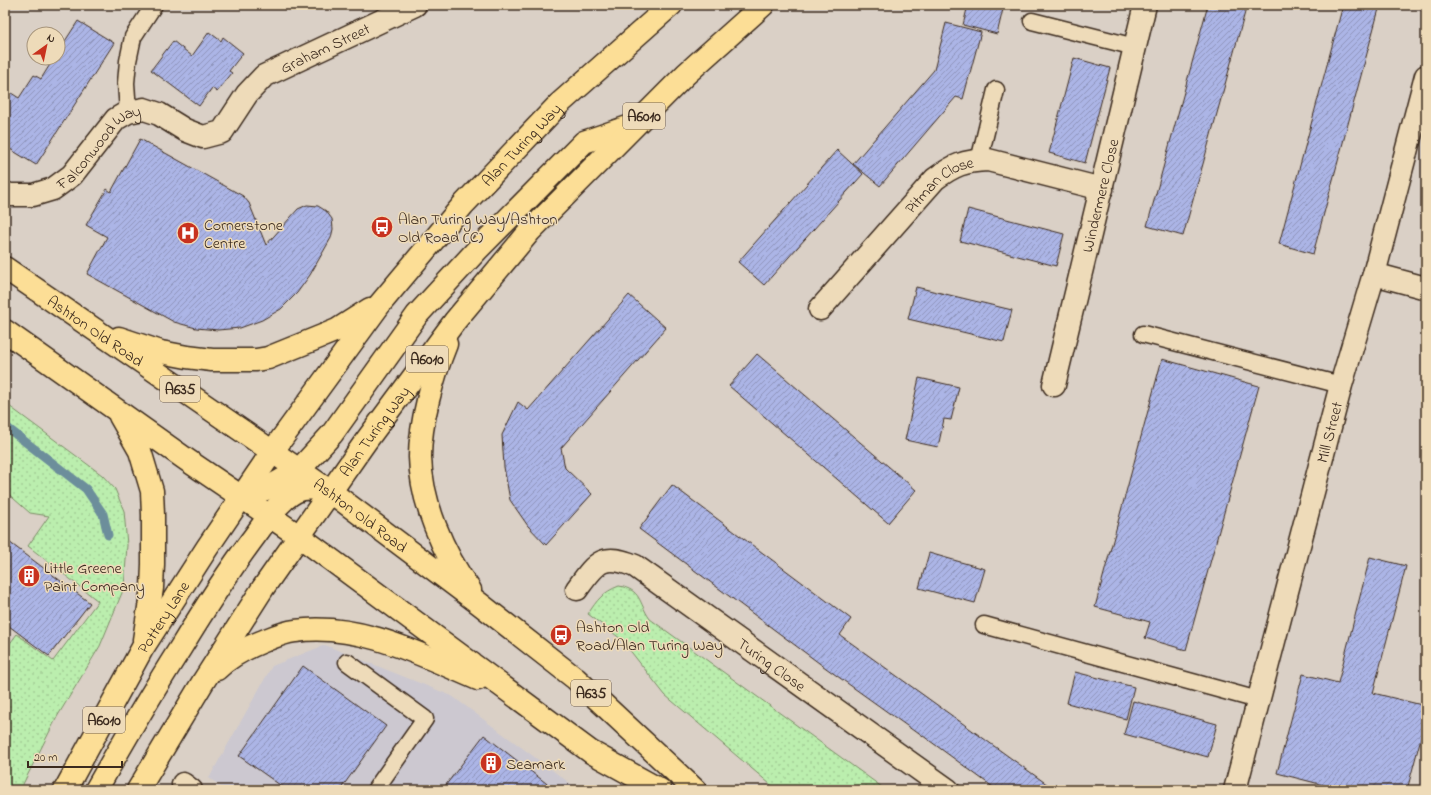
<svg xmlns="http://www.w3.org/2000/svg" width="1431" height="795" viewBox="0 0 1431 795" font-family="'Indie Flower',sans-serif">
  <defs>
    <pattern id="grass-dots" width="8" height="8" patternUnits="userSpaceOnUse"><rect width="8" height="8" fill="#bbeeae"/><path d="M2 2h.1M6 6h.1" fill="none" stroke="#a2cc95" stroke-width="1.8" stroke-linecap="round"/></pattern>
    <pattern id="building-hatch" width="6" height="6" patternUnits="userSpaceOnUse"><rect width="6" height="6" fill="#acb5e6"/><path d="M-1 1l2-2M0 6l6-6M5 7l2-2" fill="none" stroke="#8d93ba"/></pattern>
  </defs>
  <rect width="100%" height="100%" fill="#dad0c6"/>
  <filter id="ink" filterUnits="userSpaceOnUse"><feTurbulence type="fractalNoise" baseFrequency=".025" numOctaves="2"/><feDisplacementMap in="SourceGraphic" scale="8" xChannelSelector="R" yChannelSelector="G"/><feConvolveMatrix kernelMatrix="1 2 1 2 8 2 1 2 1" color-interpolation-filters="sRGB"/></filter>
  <g filter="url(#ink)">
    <path fill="#ccc8d0" d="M 325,645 L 452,696 L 579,790 L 226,790 L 209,778 L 272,666 Z"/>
    <path fill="url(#grass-dots)" stroke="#7b8c66" d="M 5,403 L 102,475 L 115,489 L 124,511 L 127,545 L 124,588 L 100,646 L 57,717 L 20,790 L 5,790 L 5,650 L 17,634 L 53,661 L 98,601 L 28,546 L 49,516 L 30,513 L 5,491 Z
      M 619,586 C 642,590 638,602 650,619 L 886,790 L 777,790 L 665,695 L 621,639 L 588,614 C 597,600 603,592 619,586 Z"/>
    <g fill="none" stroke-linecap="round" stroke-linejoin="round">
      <path stroke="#6c8e9b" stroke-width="9" d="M 5,426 L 86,489 L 103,514 L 108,535"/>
    </g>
    <path fill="url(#building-hatch)" stroke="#3b2a1e" d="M 968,5 L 1004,5 L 997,34 L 963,25 Z
      M 1208,5 L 1247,5 L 1183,236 L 1147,226 Z
      M 1343,5 L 1380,5 L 1313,254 L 1279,244 Z
      M 78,21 L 114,43 L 36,165 L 5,146 L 5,89 L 19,98 L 34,75 L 41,79 L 54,58 L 58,58 L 58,52 Z
      M 946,23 L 981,32 L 963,99 L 956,97 L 880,186 L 853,164 L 934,70 Z
      M 209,32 L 221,41 L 223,37 L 243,53 L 229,71 L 232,73 L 217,92 L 212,88 L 199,106 L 151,70 L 173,41 L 192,56 Z
      M 1074,58 L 1110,68 L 1085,163 L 1049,153 Z
      M 140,139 L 243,196 L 249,203 L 266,245 L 298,209 L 307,205 L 318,206 L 326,211 L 332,219 L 333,229 L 331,238 L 310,275 L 297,293 L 281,309 L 262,320 L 240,328 L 218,330 L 196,328 L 174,322 L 87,274 L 107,237 L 86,225 L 107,189 L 111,192 Z
      M 837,150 L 863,174 L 764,285 L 738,262 Z
      M 968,209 L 1064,234 L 1056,266 L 960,241 Z
      M 916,287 L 1012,310 L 1004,342 L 908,319 Z
      M 629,295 L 666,328 L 561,448 L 565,468 L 592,494 L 546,545 L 528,526 L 510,500 L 504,467 L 502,435 L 518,402 L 528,410 Z
      M 757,354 L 916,490 L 888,523 L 729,386 Z
      M 1162,359 L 1259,386 L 1186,650 L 1145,638 L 1150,622 L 1095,607 Z
      M 919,378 L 959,387 L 951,420 L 944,419 L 938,447 L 905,440 Z
      M 672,485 L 851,619 L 840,635 L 1055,790 L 997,790 L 915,730 L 914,731 L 819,663 L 639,529 Z
      M 5,539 L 90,603 L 49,656 L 5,623 Z
      M 929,553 L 985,569 L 975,603 L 919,588 Z
      M 1370,557 L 1406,566 L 1373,693 L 1426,706 L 1426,719 L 1407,790 L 1343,790 L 1277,773 L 1303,674 L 1338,683 Z
      M 303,666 L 386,726 L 340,790 L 287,790 L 239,756 Z
      M 1075,672 L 1134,687 L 1126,719 L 1067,703 Z
      M 1133,701 L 1217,724 L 1208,757 L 1124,734 Z
      M 484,735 L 555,790 L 442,790 Z"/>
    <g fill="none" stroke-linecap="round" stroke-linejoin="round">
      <g stroke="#3b2a1e" stroke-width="19">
        <path id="service" d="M 1032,21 L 1135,47
          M 128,112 L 126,83 L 128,61 L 133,37 L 154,5
          M 979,161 L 996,90
          M 1143,334 L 1341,385
          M 984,625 L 1258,700
          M 347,662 L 425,719 L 375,790"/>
      </g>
      <g stroke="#3b2a1e" stroke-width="25">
        <path id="pedestrian" d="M 183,784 L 191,790"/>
      </g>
      <g stroke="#3b2a1e" stroke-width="25">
        <g id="minor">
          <path id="s1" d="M 5,193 L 10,195 L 33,195 L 53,189 L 72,175 L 116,119 L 128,112 L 144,109 L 159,114 L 185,130 L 203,137 L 222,132 L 247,94 L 264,76 L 415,5"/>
          <path d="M 1374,274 L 1426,288"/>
          <path id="s2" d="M 820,309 L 935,179 C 954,165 964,161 988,160 L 1102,189"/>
          <path id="s3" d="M 1054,385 L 1145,5"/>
          <path id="s4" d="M 577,589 C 596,563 602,552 635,566 L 948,790"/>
          <path id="s5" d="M 1235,790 L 1341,385 L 1374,274 L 1426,76"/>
        </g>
      </g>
      <g stroke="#3b2a1e" stroke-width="25">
        <g id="trunk">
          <path id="s6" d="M 5,268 L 331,492 L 480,604 L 576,679 L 695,790"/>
          <path d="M 5,331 L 187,460 L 299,536 L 591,752 L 660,790"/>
          <path d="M 119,338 L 161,352 L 187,357 L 212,360 L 256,360 L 268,358 L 337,330 L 370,309"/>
          <path d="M 446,344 C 433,376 420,423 420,457 C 421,501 443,554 470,590"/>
          <path d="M 120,416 L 140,451 L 152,491 L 153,515 L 153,564 L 152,588 L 144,640"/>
          <path d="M 240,497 L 266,489 L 299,470 L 332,434 L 417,315 L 477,250 L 584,142 L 631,126"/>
          <path d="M 217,669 C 230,656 244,649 261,642 C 271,638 284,632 295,631 C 360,622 421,655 478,679"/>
          <path id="s7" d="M 65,790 L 142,649 L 207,548 L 272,452 L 380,304 L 463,205 L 559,104 L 671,5"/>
          <path d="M 96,790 C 123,742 151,694 181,647 C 203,611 226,575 251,541 C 264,524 277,502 295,492 C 306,486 319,489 331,492"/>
          <path id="s8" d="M 138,790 L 203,682 L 263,588 L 366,441 L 455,321 L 530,231 L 686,74 L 763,5"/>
        </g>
      </g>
      <use href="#service" stroke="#eedbb9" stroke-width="16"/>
      <use href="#pedestrian" stroke="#eedbb9" stroke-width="22"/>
      <use href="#minor" stroke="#eedbb9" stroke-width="22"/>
      <use href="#trunk" stroke="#fcde96" stroke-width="22"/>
    </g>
  </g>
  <defs>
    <g id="bus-disc" transform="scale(1.15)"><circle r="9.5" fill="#c8321e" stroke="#eedbb9"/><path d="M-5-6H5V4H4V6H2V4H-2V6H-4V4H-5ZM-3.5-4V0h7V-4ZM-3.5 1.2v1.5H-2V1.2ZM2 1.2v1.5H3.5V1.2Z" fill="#fff"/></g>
    <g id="hospital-disc" transform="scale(1.15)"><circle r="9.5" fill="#c8321e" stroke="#eedbb9"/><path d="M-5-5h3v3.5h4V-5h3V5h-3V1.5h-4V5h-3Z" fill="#fff"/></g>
    <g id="building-disc" transform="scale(1.15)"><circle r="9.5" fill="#c8321e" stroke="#eedbb9"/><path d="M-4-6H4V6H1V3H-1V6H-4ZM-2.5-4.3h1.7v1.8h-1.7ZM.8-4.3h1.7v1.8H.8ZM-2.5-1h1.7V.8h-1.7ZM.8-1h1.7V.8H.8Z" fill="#fff"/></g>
  </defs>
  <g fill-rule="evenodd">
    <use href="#bus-disc" x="382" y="227"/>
    <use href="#hospital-disc" x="188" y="233"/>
    <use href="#building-disc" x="29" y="576"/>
    <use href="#bus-disc" x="561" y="635"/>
    <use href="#building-disc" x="491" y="763"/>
  </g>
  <g text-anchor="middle" stroke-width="3" stroke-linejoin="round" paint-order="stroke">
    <g fill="#eedbb9" stroke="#715f4c" stroke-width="1">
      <rect x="623" y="103" width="42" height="26" rx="3"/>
      <rect x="406" y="346" width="42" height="26" rx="3"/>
      <rect x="160" y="376" width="40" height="26" rx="3"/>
      <rect x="571" y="680" width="40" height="26" rx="3"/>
      <rect x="83" y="707" width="42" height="26" rx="3"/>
    </g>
    <g font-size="15" font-weight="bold" fill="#3b2a1e">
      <text x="644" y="121">A6010</text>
      <text x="427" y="364">A6010</text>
      <text x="180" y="394">A635</text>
      <text x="591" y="698">A635</text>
      <text x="104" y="725">A6010</text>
    </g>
    <g font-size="16" fill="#3b2a1e" stroke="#eedbb9">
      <text dy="6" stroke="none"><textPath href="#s1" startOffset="397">Graham Street</textPath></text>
      <text dy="6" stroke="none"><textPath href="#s7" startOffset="793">Alan Turing Way</textPath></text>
      <text dy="6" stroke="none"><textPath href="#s1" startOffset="113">Falconwood Way</textPath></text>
      <text dy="6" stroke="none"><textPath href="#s2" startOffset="174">Pitman Close</textPath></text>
      <text dy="6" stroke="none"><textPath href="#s3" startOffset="195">Windermere Close</textPath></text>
      <text dy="6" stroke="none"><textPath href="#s6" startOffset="110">Ashton Old Road</textPath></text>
      <text dy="6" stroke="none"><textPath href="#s8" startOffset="430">Alan Turing Way</textPath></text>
      <text dy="6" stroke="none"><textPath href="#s5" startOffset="370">Mill Street</textPath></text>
      <text dy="6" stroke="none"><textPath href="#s6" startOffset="433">Ashton Old Road</textPath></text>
      <text dy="6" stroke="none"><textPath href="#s7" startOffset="199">Pottery Lane</textPath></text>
      <text dy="6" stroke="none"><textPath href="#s4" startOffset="240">Turing Close</textPath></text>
    </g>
    <g font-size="16" fill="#3b2a1e" stroke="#eedbb9" text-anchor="start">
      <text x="398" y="224">Alan Turing Way/Ashton<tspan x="398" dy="18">Old Road (C)</tspan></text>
      <text x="204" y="230">Cornerstone<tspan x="204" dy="18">Centre</tspan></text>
      <text x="44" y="573">Little Greene<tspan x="44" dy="18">Paint Company</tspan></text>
      <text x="576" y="632">Ashton Old<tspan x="576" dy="18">Road/Alan Turing Way</tspan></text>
      <text x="506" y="769">Seamark</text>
    </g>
  </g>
  <rect width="1431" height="795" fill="none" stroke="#eedbb9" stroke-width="20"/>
  <rect x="10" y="10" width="1411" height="775" fill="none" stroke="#3b2a1e" stroke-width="1.5" filter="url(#ink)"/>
  <g transform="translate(46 46) rotate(33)"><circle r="19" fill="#eedbb9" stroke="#a6947b"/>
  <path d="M0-3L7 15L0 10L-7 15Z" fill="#c8321e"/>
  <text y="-6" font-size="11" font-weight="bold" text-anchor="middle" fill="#3b2a1e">N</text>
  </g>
  <path d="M28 761v6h94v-6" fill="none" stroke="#3b2a1e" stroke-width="2"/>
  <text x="34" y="761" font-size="12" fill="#3b2a1e" stroke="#eedbb9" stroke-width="3" paint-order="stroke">20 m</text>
</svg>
